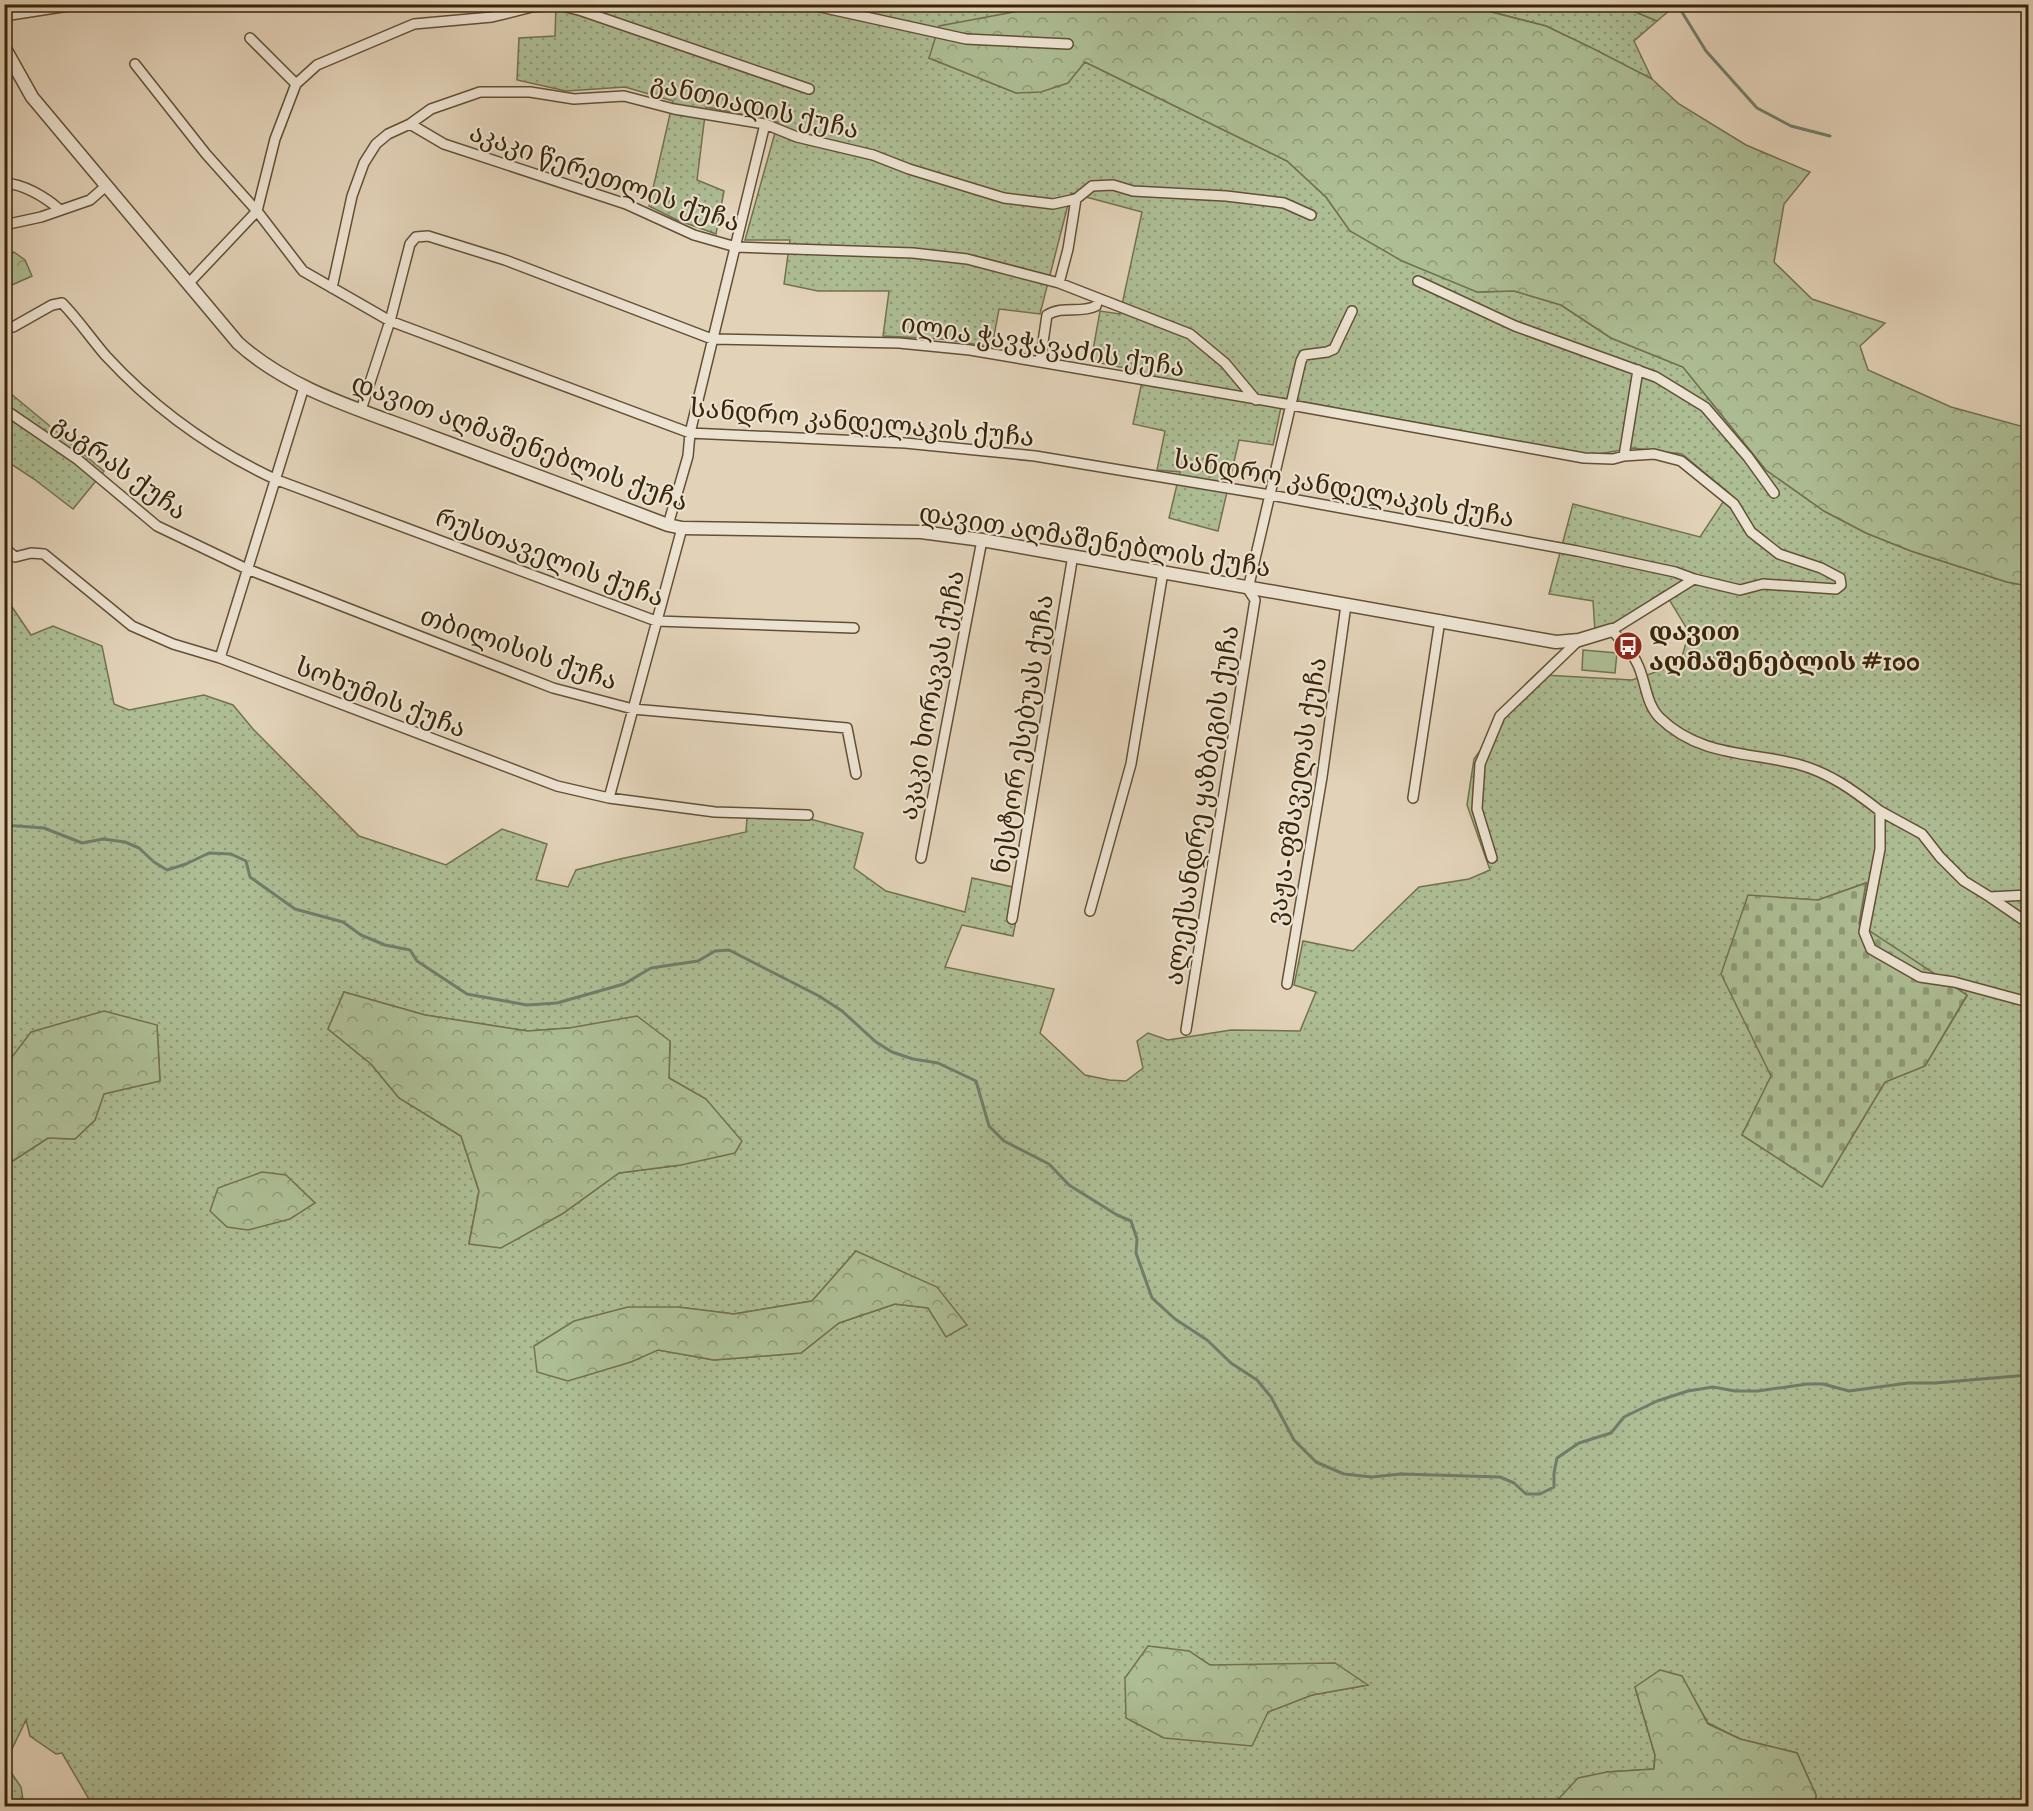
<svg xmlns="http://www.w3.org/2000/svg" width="2033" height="1811" viewBox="0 0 2033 1811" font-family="'IM FELL DW Pica','Noto Serif Georgian',serif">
  <defs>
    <pattern id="grass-dots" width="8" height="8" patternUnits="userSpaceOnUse" patternTransform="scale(1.5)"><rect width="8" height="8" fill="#adbd94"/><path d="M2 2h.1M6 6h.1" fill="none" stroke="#8e9977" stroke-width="1.8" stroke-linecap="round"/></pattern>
    <pattern id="forest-crowns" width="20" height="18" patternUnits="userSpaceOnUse" patternTransform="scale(1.5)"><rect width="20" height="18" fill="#adbd94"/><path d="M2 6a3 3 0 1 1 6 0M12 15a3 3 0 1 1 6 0" fill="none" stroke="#8e9977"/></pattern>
    <pattern id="cemetery-stones" width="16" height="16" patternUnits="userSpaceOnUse" patternTransform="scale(1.5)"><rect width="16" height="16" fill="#adbd94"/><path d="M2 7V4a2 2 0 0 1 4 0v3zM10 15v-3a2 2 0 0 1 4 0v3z" fill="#8e9977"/></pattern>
  </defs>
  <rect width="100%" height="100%" fill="#e2d2b8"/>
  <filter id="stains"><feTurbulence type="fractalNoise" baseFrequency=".00333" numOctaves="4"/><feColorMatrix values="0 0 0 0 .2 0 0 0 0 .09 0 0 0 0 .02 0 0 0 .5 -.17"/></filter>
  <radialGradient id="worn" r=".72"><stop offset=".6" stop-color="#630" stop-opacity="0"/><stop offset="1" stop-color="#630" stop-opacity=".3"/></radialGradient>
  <path fill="url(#grass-dots)" stroke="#73714e" stroke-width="1.5" fill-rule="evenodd" d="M 556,5 L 1010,5 L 1014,12 L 979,19 L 929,58 L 1016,93 L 1085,62 L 1287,161 L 1326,197 L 1350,231 L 1477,292 L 1514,291 L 1561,305 L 1611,338 L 1683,367 L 1766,470 L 1824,511 L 1866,533 L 1911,551 L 2007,582 L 2028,586 L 2028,1806 L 1815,1806 L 1816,1795 L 1797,1753 L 1740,1739 L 1708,1723 L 1682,1677 L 1635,1687 L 1655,1755 L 1654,1769 L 1607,1772 L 1558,1799 L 1552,1806 L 93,1806 L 62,1753 L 56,1754 L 30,1736 L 26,1720 L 11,1751 L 10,1771 L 21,1787 L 24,1806 L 5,1806 L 5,1166 L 48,1138 L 75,1139 L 95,1120 L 103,1094 L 160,1081 L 157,1026 L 5,1114 L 4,595 L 31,635 L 53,626 L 102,646 L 114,704 L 129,710 L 204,695 L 233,705 L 253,729 L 359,836 L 446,865 L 502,829 L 547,844 L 536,880 L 568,887 L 576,870 L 620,859 L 746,832 L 747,818 L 810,819 L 863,833 L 854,868 L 886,891 L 965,912 L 972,878 L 1022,889 L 1013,936 L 962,925 L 945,967 L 1054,989 L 1040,1033 L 1085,1075 L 1109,1080 L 1126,1081 L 1143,1068 L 1137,1041 L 1148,1033 L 1168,1040 L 1231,1030 L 1300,1031 L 1316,992 L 1294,985 L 1303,941 L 1353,951 L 1419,887 L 1469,879 L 1490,870 L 1467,805 L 1474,759 L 1508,712 L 1544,675 L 1632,680 L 1680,664 L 1689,632 L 1664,591 L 1613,627 L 1595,631 L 1593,601 L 1549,594 L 1573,504 L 1700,537 L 1729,493 L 1682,454 L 1633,448 L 1593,455 L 1283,398 L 1273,445 L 1239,440 L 1218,531 L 1169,518 L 1180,472 L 1157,470 L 1165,431 L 1133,424 L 1144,372 L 1091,361 L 1100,311 L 1120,314 L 1142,212 L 1071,193 L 1040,314 L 999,309 L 992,347 L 942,339 L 883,336 L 889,291 L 818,291 L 784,284 L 790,240 L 745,240 L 778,122 L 706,107 L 697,180 L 724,191 L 716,234 L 677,220 L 649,206 L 673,101 L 625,87 L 566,91 L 517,80 L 519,38 L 555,36 ZM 1866,883 L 1858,924 L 1967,996 L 1925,1066 L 1885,1082 L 1822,1187 L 1742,1135 L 1771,1077 L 1748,896 L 1818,900 ZM 344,992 L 425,1015 L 528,1031 L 569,1028 L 670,1041 L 669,1078 L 706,1099 L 681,1165 L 619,1173 L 562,1214 L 469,1243 L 479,1191 L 461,1136 L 399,1098 L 371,1064 L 328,1029 ZM 856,1251 L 967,1325 L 928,1308 L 895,1304 L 839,1323 L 801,1353 L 714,1360 L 658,1350 L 678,1307 L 734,1314 L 812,1301 ZM 1189,1651 L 1210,1665 L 1367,1685 L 1312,1695 L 1268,1712 Z
    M 1464,5 L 1619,5 L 1657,21 L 1634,41 L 1652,79 L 1546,26 Z
    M 4,388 L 104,471 L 73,509 L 34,479 L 5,460 Z"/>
  <path fill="url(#forest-crowns)" stroke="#73714e" stroke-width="1.5" d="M 1010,4 L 1464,5 L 1546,26 L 1594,49 L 1652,79 L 1679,104 L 1746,145 L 1810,172 L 1784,204 L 1774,262 L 1812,299 L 1885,323 L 1860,346 L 1868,370 L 1951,407 L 2028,428 L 2028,586 L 2007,582 L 1911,551 L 1866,533 L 1824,511 L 1766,470 L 1683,367 L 1611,338 L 1561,305 L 1514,291 L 1477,292 L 1402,261 L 1350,231 L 1326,197 L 1287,161 L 1085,62 L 1068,83 L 1041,92 L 1016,93 L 929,58 L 939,26 L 1014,12 Z
    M 1619,5 L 1676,5 L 1657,21 Z
    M 14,252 L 25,260 L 32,276 L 5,288 L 5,260 Z
    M 344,992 L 425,1015 L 528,1031 L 569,1028 L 637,1016 L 670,1041 L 669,1078 L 706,1099 L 742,1141 L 735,1153 L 681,1165 L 619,1173 L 562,1214 L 501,1248 L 469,1244 L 479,1191 L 461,1136 L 399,1098 L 371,1064 L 328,1029 Z
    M 104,1011 L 157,1025 L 160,1081 L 104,1094 L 95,1120 L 75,1139 L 48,1138 L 5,1166 L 5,1114 L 12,1057 L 31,1032 Z
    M 262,1172 L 286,1175 L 315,1203 L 290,1219 L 248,1230 L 227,1227 L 210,1211 L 218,1188 Z
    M 856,1251 L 937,1287 L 967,1325 L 946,1337 L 928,1308 L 895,1304 L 839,1323 L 801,1353 L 714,1360 L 658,1350 L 631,1362 L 568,1381 L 537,1372 L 534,1346 L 574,1321 L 628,1307 L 678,1307 L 734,1314 L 812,1301 Z
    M 1148,1646 L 1189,1651 L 1210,1665 L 1335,1663 L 1368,1685 L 1312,1695 L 1268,1712 L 1252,1746 L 1164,1738 L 1126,1718 L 1125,1678 Z
    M 1660,1670 L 1682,1676 L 1708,1724 L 1740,1739 L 1797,1753 L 1816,1795 L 1815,1806 L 1552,1806 L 1578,1778 L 1607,1772 L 1654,1769 L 1655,1755 L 1635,1687 Z"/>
  <path fill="url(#cemetery-stones)" stroke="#73714e" stroke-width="1.5" d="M 1866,883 L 1859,924 L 1967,995 L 1925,1066 L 1885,1082 L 1822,1187 L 1742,1135 L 1771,1076 L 1721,974 L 1748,895 L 1818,900 Z"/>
  <path fill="#adbd94" stroke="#73714e" stroke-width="1.5" d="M 1583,650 L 1617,653 L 1615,673 L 1582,670 Z"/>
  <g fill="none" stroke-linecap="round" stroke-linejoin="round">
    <path stroke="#707d6b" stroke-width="3" d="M 1677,4 L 1706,51 L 1757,108 L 1791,126 L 1830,136
      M 4,825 L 44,828 L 82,843 L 103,839 L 125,842 L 139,848 L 154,862 L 167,870 L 186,864 L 209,853 L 231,854 L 246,861 L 250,877 L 295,909 L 343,922 L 361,935 L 385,945 L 410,950 L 417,961 L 467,994 L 527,1005 L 557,1003 L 624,984 L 651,968 L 698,961 L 715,951 L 729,950 L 819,996 L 842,1011 L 876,1042 L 892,1052 L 913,1059 L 938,1063 L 976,1081 L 989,1126 L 1004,1141 L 1049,1164 L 1069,1185 L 1117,1215 L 1131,1221 L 1137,1239 L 1136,1253 L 1152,1298 L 1175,1319 L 1207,1340 L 1231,1363 L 1257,1380 L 1271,1397 L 1294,1440 L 1316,1462 L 1344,1474 L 1372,1477 L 1401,1474 L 1500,1477 L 1514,1483 L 1526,1494 L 1540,1494 L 1554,1487 L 1554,1473 L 1557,1458 L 1579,1443 L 1611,1433 L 1624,1417 L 1657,1401 L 1688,1391 L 1713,1387 L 1735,1391 L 1758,1391 L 1807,1384 L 1823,1384 L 1849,1391 L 1908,1383 L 1935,1383 L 2028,1375"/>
    <g stroke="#635034" stroke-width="12">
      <path id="minor" d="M 807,4 L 966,39 L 1068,44
        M 4,16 L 75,5 L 101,4
        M 250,38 L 296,84
        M 135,64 L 206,154 L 257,211 L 303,271 L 390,321 L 690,433 L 905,443 L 1035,456 L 1270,495 L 1577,551 L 1675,572 L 1694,579 L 1740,590 L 1763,584 L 1836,589 L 1841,585 L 1840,578 L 1821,568 L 1779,554 L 1751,532 L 1734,504 L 1681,461 L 1654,454 L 1624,456 L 1613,459 L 1584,458 L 1291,405 L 970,350 L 899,343 L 712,339 L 505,260 L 428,236 L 416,237 L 410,244 L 390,321 L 361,410
        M 410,124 L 444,144 L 626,204 L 694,235 L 736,247 L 913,253 L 967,259 L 1059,283 L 1190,334 L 1225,363 L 1256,400
        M 4,183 C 24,184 45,197 59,209
        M 4,225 L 41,217 L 90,200 L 106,186
        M 1418,281 L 1515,326 L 1656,377 L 1705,407 L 1748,457 L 1774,493
        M 1059,283 L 1068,249 L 1076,199
        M 188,284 L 257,211 L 275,139 L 296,84 L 317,65 L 414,24 L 492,17 L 532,7 L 559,5 L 582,11 L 809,89
        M 332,288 L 352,196 L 364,163 L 376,144 L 388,134 L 410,124 L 431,109 L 480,92 L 530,92 L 574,99 L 624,96 L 674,109 L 765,124 L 797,137 L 873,155 L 909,169 L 1004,198 L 1053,204 L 1076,199 L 1092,186 L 1113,185 L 1133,191 L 1226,196 L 1284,203 L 1311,215
        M 13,327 L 52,305 L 62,303 C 78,319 91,339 106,356 C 154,408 212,450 277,480 L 656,621 L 854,628
        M 1040,362 L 1047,315 C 1063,305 1080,314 1096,306 L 1098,299
        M 304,387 L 220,658 L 557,786 L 609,798 L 715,812 L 808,815
        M 4,409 L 77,459 L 157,526 L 247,569 L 553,688 L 633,709 L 847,728 L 856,774
        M 1624,456 L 1638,370
        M 668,525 L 688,456 L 690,433 L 765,124
        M 4,544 L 8,551 L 15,557 L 31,553 L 44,554 L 132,626 L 173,644 L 220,658
        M 1694,579 L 1612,630 C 1620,640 1632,651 1637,663 C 1646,680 1645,703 1660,718 C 1699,756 1748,752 1797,764 C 1830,773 1853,790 1880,811 L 1880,849 L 1864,932 L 1871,949 L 1920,977 L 1954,982 L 2028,1002
        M 609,798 L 682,528
        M 1413,798 L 1440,620
        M 1880,811 L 1922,834 L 1940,857 L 1964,881 L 1990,897 L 2028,895
        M 921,858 L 982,540
        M 1492,858 L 1477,809 L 1480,764 L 1500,716 L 1579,640
        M 1990,897 L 2028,923
        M 1090,911 L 1131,764 L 1163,572
        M 1012,919 L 1073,555
        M 1287,984 L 1322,777 L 1346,605
        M 1186,1030 L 1255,600 L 1248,589 L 1301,361 L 1304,355 L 1327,352 L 1334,349 L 1352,311"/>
    </g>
    <g stroke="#635034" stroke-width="15">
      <path id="tertiary" d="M 4,47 L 32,97 L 238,343 C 291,391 365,411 430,436 C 509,465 589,495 668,525 L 682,528 L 921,532 L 982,540 L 1556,642 L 1579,640 L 1612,630"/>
    </g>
    <use href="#minor" stroke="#ece2d1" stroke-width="9"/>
    <use href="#tertiary" stroke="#ece2d1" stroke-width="12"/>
  </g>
  <defs>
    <g id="bus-disc" transform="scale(1.5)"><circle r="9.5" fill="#8f2418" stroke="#ece2d1"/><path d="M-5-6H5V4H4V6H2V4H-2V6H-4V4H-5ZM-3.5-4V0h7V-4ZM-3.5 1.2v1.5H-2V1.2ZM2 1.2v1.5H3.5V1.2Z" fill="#fff"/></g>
  </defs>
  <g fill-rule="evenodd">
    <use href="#bus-disc" x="1628" y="646"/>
  </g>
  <g text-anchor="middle" stroke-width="4.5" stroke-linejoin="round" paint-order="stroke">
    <g font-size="26" fill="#392508" stroke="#ece2d1">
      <text transform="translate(755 106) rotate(13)" y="9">განთიადის ქუჩა</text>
      <text transform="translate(605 177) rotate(19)" y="9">აკაკი წერეთლის ქუჩა</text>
      <text transform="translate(1043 345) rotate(9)" y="9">ილია ჭავჭავაძის ქუჩა</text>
      <text transform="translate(862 422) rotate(5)" y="9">სანდრო კანდელაკის ქუჩა</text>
      <text transform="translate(520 442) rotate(20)" y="9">დავით აღმაშენებლის ქუჩა</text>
      <text transform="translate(120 467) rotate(36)" y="9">გაგრას ქუჩა</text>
      <text transform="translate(1344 488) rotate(10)" y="9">სანდრო კანდელაკის ქუჩა</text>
      <text transform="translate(1095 540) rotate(9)" y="9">დავით აღმაშენებლის ქუჩა</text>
      <text transform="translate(550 557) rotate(20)" y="9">რუსთაველის ქუჩა</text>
      <text transform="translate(519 648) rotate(19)" y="9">თბილისის ქუჩა</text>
      <text transform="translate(931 695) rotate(-79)" y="9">აკაკი ხორავას ქუჩა</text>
      <text transform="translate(381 697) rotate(21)" y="9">სოხუმის ქუჩა</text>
      <text transform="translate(1022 734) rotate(-81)" y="9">ნესტორ ესებუას ქუჩა</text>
      <text transform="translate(1296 791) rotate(-81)" y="9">ვაჟა-ფშაველას ქუჩა</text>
      <text transform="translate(1201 805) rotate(-81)" y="9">ალექსანდრე ყაზბეგის ქუჩა</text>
    </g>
    <g font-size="26" font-weight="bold" fill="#392508" stroke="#ece2d1" text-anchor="start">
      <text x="1649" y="640">დავით<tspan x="1649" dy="30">აღმაშენებლის #100</tspan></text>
    </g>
  </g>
  <rect width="2033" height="1811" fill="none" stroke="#e2d2b8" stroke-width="24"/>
  <rect x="6" y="6" width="2021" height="1799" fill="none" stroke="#392508" stroke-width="3"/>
  <rect x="12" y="12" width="2009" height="1787" fill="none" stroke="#392508" stroke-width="1.5"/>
  <rect width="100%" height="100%" filter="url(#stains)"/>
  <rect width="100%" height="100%" fill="url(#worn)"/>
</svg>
